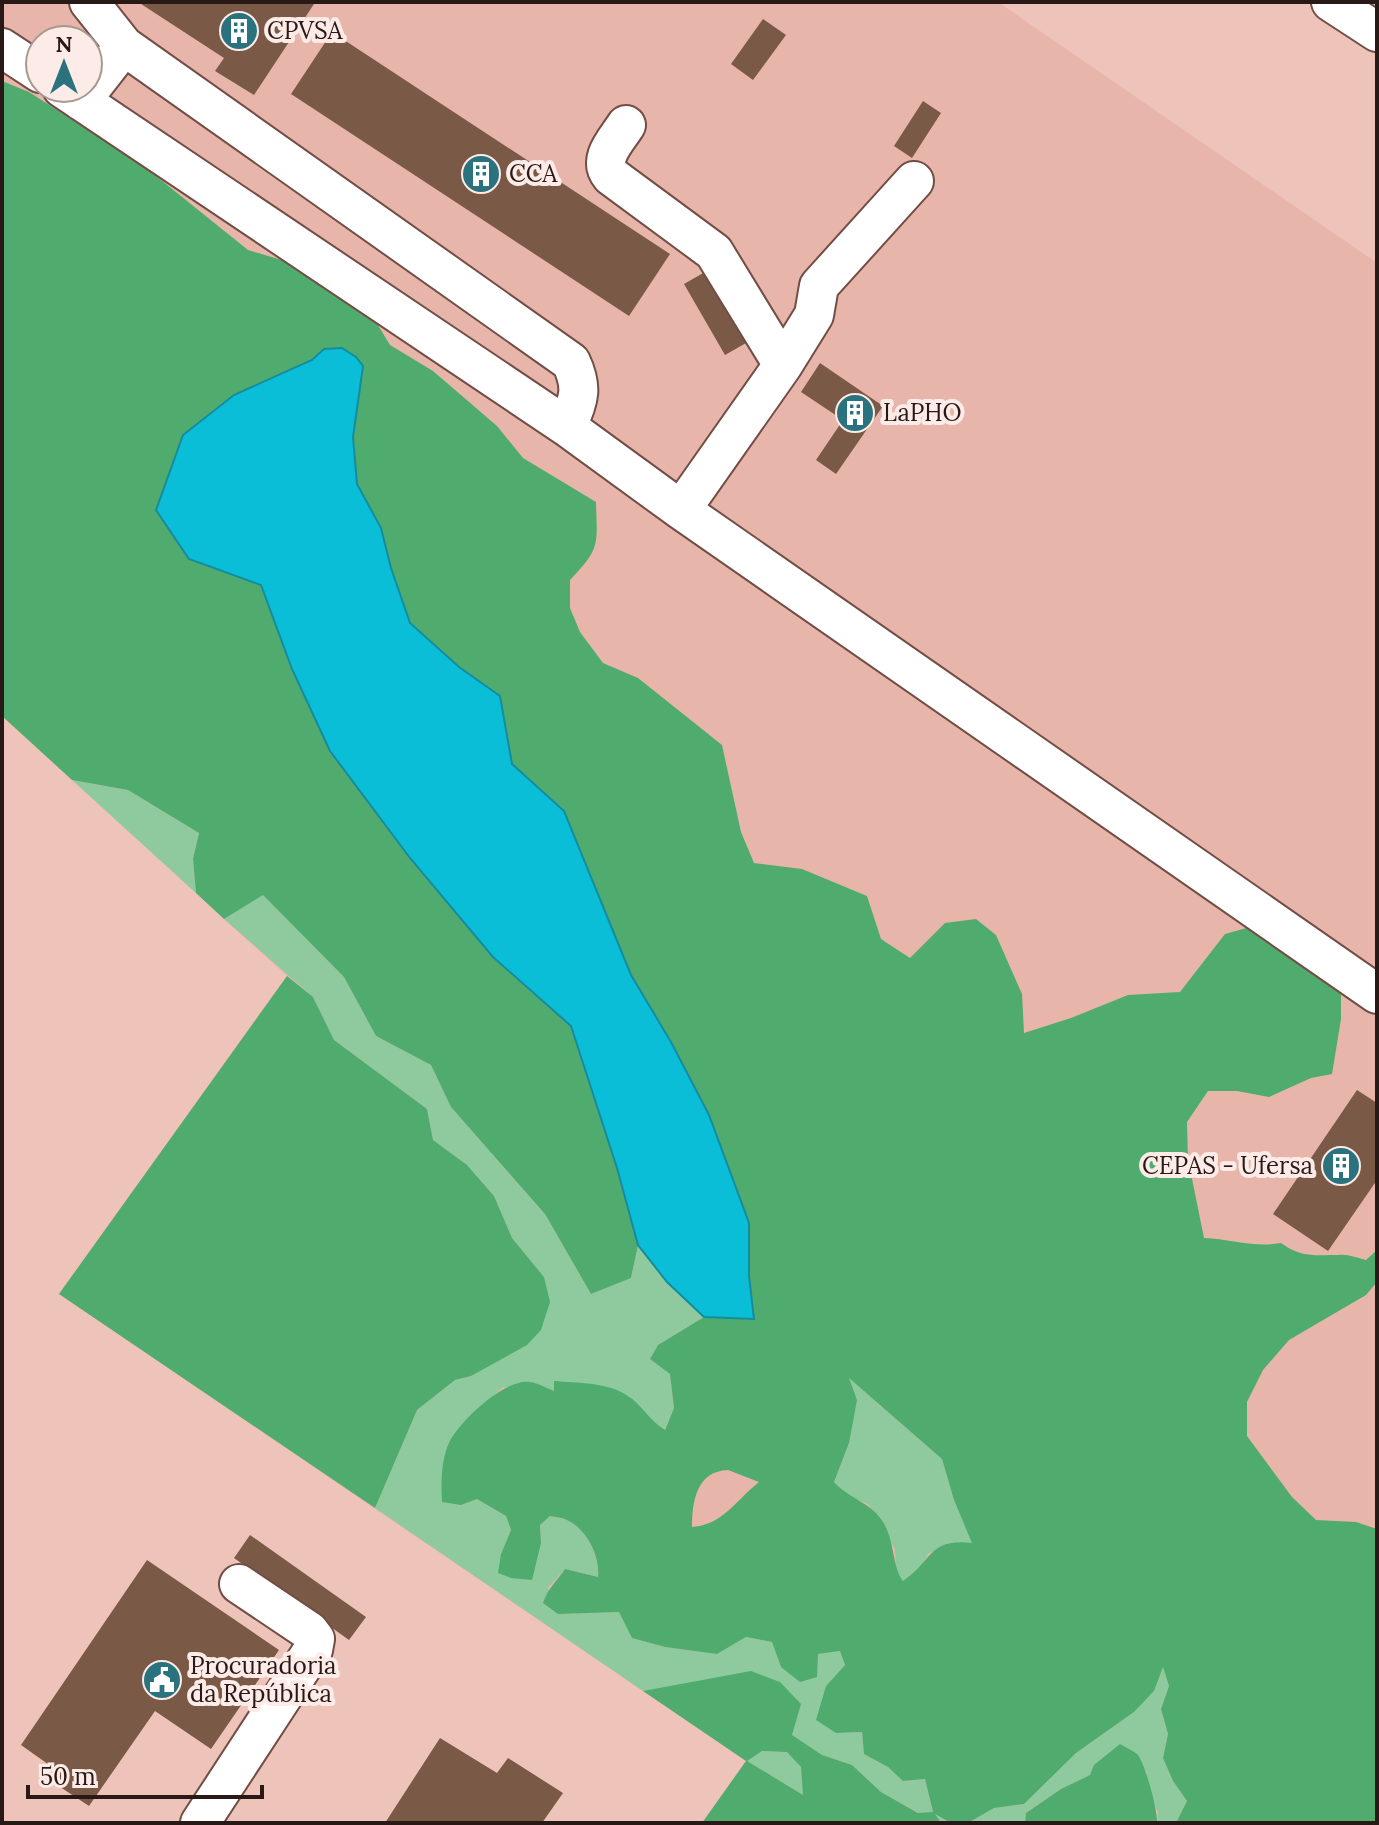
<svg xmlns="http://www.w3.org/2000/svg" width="1379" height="1825" viewBox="0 0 1379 1825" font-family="Lora,serif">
  <rect width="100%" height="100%" fill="#eec3ba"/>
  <path fill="#e7b5aa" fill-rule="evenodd" d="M 2,2 L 998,2 L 1377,263 L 1377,1823 L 702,1823 L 746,1761 L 59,1294 L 287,976 L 2,716 ZM 40,40 L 88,40 L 88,88 L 40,88 Z"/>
  <path fill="#8eca9e" d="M 72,780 L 128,790 L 199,833 L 193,859 L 196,893 Z
    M 262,894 L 344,977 L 376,1036 L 431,1065 L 451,1107 L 545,1214 L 591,1294 L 631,1278 L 638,1245 L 667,1282 L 704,1317 L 658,1345 L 650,1359 L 670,1373 L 674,1408 L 664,1431 L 648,1418 L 629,1396 L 554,1382 L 554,1391 L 503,1387 L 465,1422 L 448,1444 L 461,1505 L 477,1499 L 506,1516 L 511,1530 L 501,1554 L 541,1543 L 540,1525 L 550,1516 C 556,1517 564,1518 570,1521 C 588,1531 600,1558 598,1577 L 565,1569 L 548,1588 L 558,1614 L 619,1612 L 633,1638 L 665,1647 L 717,1654 L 746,1637 L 772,1642 L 781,1667 L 818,1654 L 840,1651 L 845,1665 L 826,1686 L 836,1733 L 862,1732 L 864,1754 L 888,1767 L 903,1781 L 925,1779 L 933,1813 L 951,1823 L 941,1823 L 933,1813 L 919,1813 L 881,1792 L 852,1765 L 822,1755 L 701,1682 L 643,1691 L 375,1508 L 417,1410 L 455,1380 L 471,1376 L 496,1361 L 544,1277 L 512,1238 L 494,1196 L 467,1165 L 433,1140 L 427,1109 L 334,1040 L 313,997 L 224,919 Z
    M 848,1377 L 942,1459 L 954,1500 L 973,1544 L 929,1553 L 918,1571 L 903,1582 L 896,1572 L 895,1549 L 869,1505 L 842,1492 L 834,1482 L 849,1443 Z
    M 1163,1666 L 1169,1686 L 1161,1709 L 1168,1734 L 1163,1758 L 1173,1781 L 1187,1801 L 1176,1823 L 1157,1823 L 1158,1812 L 1150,1795 L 1146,1771 L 1120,1744 L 1090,1775 L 1061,1789 L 1026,1813 L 1025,1823 L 968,1823 L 994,1808 L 1024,1804 L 1076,1753 L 1134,1712 L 1154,1691 Z
    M 762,1751 L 787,1752 L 802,1767 L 804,1796 L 747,1761 Z"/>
  <path fill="#50ac6e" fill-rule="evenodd" d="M 2,81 L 29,92 L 141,164 L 248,250 L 285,261 L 323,278 L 370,312 L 390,345 L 433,371 L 497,426 L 523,458 L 596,502 C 597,545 601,548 570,580 L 570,608 L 580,632 L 603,663 L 638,678 L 722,745 L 741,832 L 754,863 L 802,869 L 867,896 L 881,939 L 910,958 L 945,923 L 976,919 L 996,935 L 1022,994 L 1024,1033 L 1071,1018 L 1128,995 L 1180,992 L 1225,934 L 1250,927 L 1341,988 L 1341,1019 L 1332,1074 L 1311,1078 L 1269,1097 L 1237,1091 L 1208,1091 L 1187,1122 L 1188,1159 L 1204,1238 C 1231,1239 1254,1248 1281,1243 C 1301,1258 1316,1255 1339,1255 C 1348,1254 1357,1258 1366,1260 L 1377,1250 L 1377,1282 L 1366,1295 L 1289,1340 L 1263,1370 L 1247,1402 L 1247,1436 L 1292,1497 L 1316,1520 L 1356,1522 L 1377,1529 L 1377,1823 L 1176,1823 L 1187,1801 L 1173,1781 L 1163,1758 L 1168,1734 L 1161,1709 L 1169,1686 L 1163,1667 L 1154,1691 L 1134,1712 L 1076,1753 L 1024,1804 L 994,1808 L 968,1823 L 951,1823 L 935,1814 L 941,1823 L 702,1823 L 746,1761 L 643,1691 L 751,1671 L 780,1682 L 801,1704 L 792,1735 L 822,1755 L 852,1765 L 881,1792 L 918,1813 L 933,1812 L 925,1779 L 903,1781 L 888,1767 L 864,1754 L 862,1732 L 836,1733 L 816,1720 L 826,1686 L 845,1665 L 840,1651 L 818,1654 L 817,1677 L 800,1682 L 781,1667 L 772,1642 L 746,1637 L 717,1654 L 665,1647 L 632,1638 L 619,1612 L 558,1614 L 543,1603 C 548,1588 557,1581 565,1569 L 598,1577 C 600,1557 588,1531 569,1521 C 564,1518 556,1517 550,1516 L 540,1525 L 541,1543 L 532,1580 L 511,1578 L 498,1573 L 501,1554 L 511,1530 L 506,1516 L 477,1499 L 461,1505 L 442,1502 C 441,1484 441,1463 448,1445 C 457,1423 505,1378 530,1382 C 538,1383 546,1388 554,1391 L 554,1381 C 577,1383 608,1382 628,1396 C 640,1403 650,1421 665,1430 L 674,1408 L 670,1374 L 650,1359 L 658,1345 L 704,1317 L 754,1318 L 749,1276 L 749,1223 L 709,1115 L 671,1042 L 631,975 L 564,811 L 512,764 L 500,696 L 459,667 L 410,623 L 391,568 L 381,528 L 357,484 L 353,437 L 363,367 L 324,349 L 312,360 L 234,395 L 183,435 L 189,559 L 261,585 L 292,669 L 330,751 L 410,858 L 493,957 L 571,1026 L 617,1168 L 638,1245 L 631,1278 L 591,1294 L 545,1214 L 451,1107 L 431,1065 L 376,1036 L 344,977 L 263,895 L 224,919 L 196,893 L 193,859 L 199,833 L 128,790 L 72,780 L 2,716 ZM 849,1378 L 942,1459 L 954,1500 L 972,1543 C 928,1538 933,1561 903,1581 C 892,1567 895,1541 883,1522 C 871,1502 849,1499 834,1482 L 849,1443 L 857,1400 ZM 728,1470 L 759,1482 C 736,1500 723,1525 692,1527 C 692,1501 697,1471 728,1470 ZM 762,1751 L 787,1752 L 801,1767 L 803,1795 L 747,1761 Z
    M 287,976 L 313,997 L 334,1040 L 427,1109 L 433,1140 L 467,1165 L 494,1196 L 512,1238 L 544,1277 L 550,1302 L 541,1330 L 527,1345 L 471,1376 L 455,1380 L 417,1410 L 375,1508 L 59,1294 Z
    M 1120,1744 C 1125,1747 1132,1750 1137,1754 C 1145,1762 1158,1811 1157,1823 L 1025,1823 L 1026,1813 L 1061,1789 L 1090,1775 L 1094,1765 Z"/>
  <path fill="#0bbed8" stroke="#148c9e" stroke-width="2" d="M 342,348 L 356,357 L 363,366 L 353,437 L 357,484 L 381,528 L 391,568 L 410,623 L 459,667 L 500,696 L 512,764 L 564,811 L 631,975 L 671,1042 L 709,1115 L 749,1223 L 749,1276 L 754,1319 L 704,1317 L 667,1282 L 638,1245 L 617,1168 L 571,1026 L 493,957 L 410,858 L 330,751 L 292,669 L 261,585 L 189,559 L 156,510 L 183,435 L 234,395 L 312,360 L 324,349 Z"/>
  <path fill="#7a5a47" d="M 138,2 L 311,2 L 314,4 L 254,95 L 215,71 L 224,58 Z
    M 763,19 L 786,35 L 753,80 L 731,64 Z
    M 332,32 L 670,254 L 629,316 L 291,94 Z
    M 923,101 L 941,113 L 912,158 L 894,146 Z
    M 705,272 L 746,343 L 725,355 L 684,284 Z
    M 820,363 L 883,406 L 836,474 L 816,460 L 843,420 L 801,392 Z
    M 1357,1090 L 1377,1103 L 1377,1180 L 1328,1251 L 1273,1214 Z
    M 250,1535 L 366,1617 L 349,1640 L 234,1558 Z
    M 147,1560 L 279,1650 L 211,1749 L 155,1711 L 89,1806 L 45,1777 L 52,1767 L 21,1745 Z
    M 440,1738 L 497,1773 L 508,1758 L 563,1793 L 542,1823 L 385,1823 Z"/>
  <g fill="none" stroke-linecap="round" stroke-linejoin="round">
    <g stroke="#714d45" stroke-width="42">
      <path id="minor" d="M 1331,2 L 1377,32
        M 124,46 L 571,362 C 584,390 578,400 567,427
        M 2,48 L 40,73
        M 62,88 L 567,427 L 681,510 L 1377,994
        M 81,101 L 124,46 L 89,2
        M 626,125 C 616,141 597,159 611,176 L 714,252 L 783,365 L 681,510
        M 783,365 L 814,315 L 819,286 L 914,181
        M 200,1823 L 313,1650 L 315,1639 L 309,1631 L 239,1584"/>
    </g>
    <use href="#minor" stroke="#fff" stroke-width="38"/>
  </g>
  <defs>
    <g id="building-disc" transform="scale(2)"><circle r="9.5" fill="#2b727f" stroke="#fdebe7"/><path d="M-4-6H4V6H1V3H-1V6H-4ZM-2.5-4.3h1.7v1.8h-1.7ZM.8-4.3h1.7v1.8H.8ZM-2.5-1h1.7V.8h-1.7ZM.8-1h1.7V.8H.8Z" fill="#fff"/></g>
    <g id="civic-disc" transform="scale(2)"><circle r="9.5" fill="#2b727f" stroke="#fdebe7"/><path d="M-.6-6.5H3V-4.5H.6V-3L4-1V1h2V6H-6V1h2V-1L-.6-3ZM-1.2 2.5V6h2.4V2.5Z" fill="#fff"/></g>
  </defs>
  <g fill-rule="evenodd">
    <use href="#building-disc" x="239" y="31"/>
    <use href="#building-disc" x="481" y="174"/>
    <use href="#building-disc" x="855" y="413"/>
    <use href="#building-disc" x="1341" y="1166"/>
    <use href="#civic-disc" x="162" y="1680"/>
  </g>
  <g text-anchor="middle" stroke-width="8" stroke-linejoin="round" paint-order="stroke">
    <g font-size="24" fill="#291916" stroke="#fdebe7" text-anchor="start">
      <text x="267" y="39">CPVSA</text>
      <text x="509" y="182">CCA</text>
      <text x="883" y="421">LaPHO</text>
      <text x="1313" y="1174" text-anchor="end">CEPAS - Ufersa</text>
      <text x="190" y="1674">Procuradoria<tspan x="190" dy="28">da República</tspan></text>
    </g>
  </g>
  <rect width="1379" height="1825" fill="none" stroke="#291916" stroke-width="8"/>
  <g transform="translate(64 64)"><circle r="38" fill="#fdebe7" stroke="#a89793" stroke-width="2"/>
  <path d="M0-6L14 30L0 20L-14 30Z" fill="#2b727f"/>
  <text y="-12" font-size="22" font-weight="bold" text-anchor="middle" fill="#291916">N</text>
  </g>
  <path d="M28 1785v12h234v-12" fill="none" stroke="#291916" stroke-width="4"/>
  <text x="40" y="1785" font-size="24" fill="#291916" stroke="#fdebe7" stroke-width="6" paint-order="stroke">50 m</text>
</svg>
